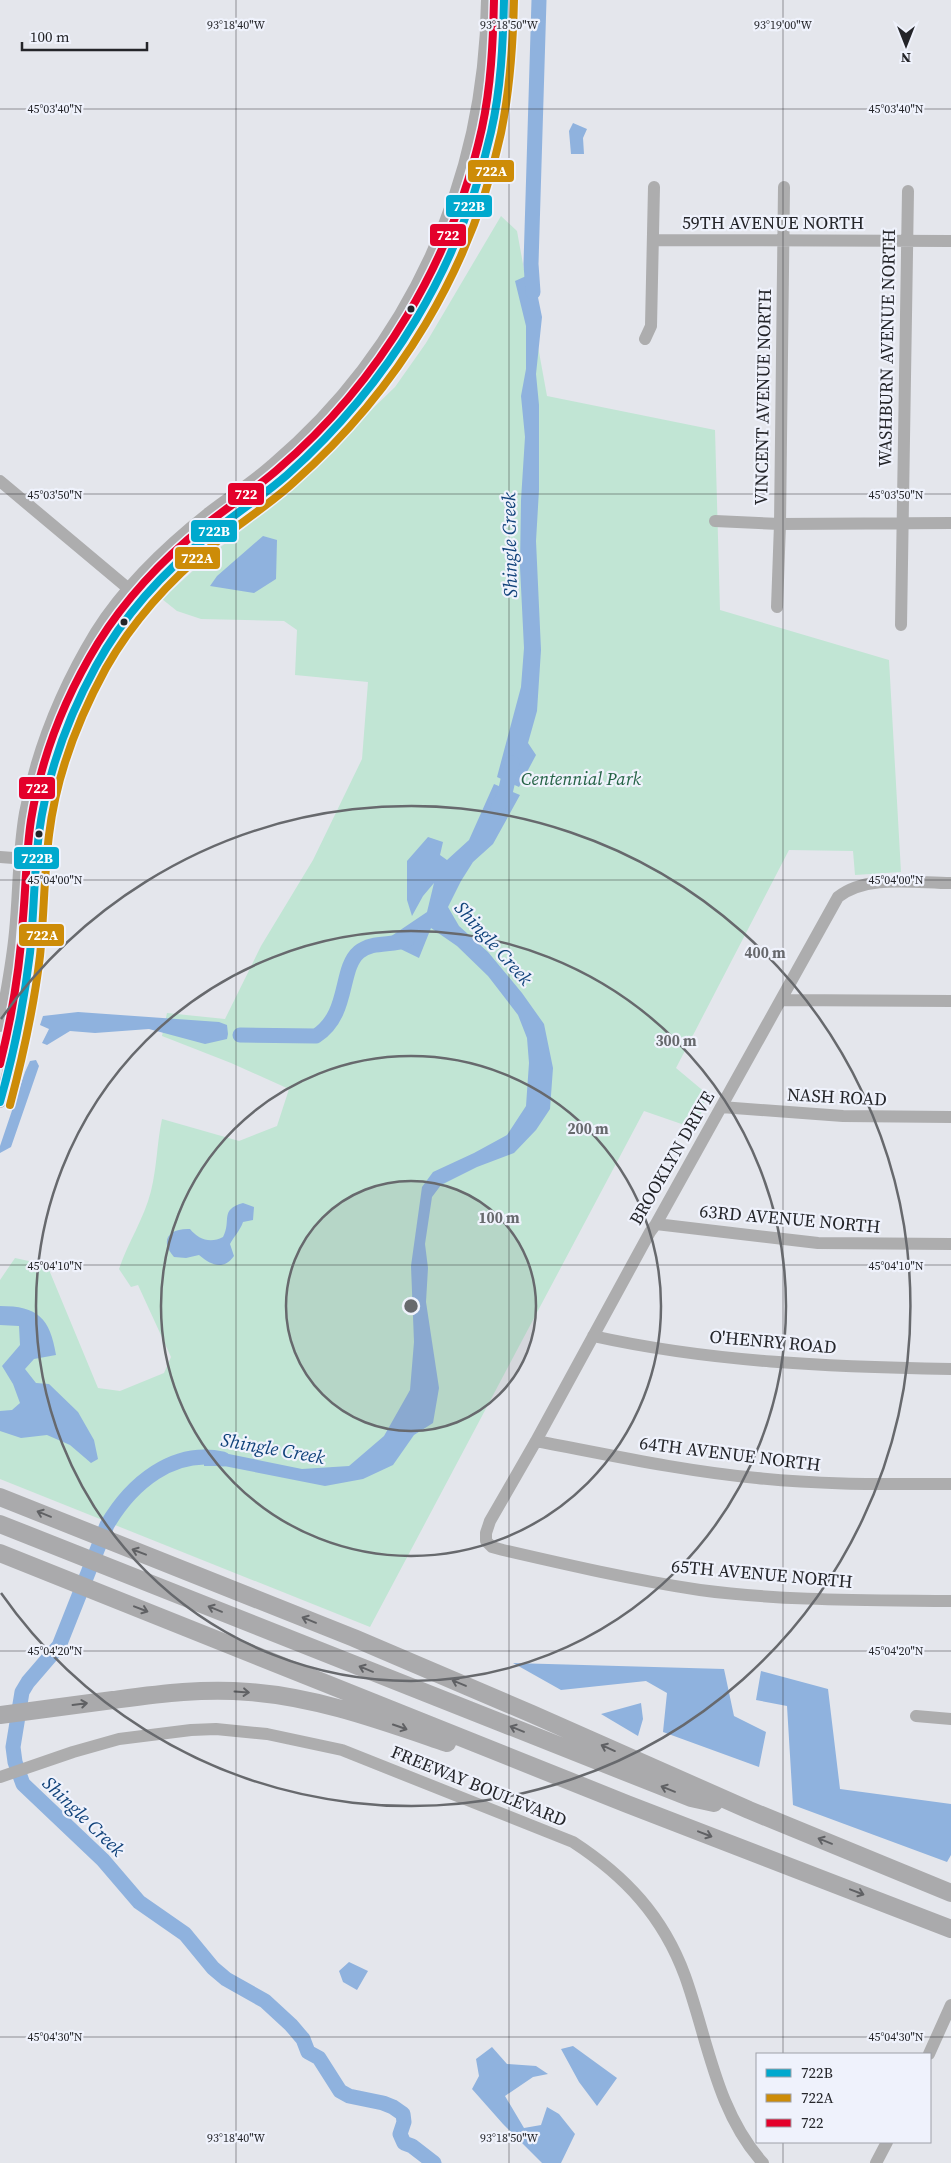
<svg xmlns="http://www.w3.org/2000/svg" width="951" height="2163" viewBox="0 0 951 2163" font-family="'Source Serif 4',serif">
  <rect width="100%" height="100%" fill="#e4e6ec"/>
  <path fill="#c1e5d4" d="M 501,216 L 517,231 L 547,396 L 715,430 L 720,610 L 889,660 L 901,872 L 855,875 L 853,851 L 789,850 L 676,1068 L 707,1094 L 696,1129 L 644,1111 L 370,1627 L 0,1479 L 0,1280 L 15,1258 L 47,1265 L 98,1388 L 120,1391 L 164,1373 L 171,1357 L 138,1285 L 131,1287 L 119,1269 C 128,1242 144,1219 151,1191 C 157,1167 157,1142 162,1119 L 239,1141 L 277,1126 L 289,1089 L 231,1063 L 162,1036 L 167,1013 L 225,1019 L 261,946 L 313,860 L 362,759 L 368,682 L 295,675 L 297,630 L 284,621 L 201,619 L 177,611 L 162,599 L 207,558 L 273,505 L 395,387 L 426,343 Z"/>
  <path fill="#8fb2de" d="M 573,123 L 587,129 L 583,138 L 584,154 L 571,154 L 569,131 Z
    M 533,273 L 542,317 L 536,374 L 539,405 L 539,490 L 536,541 L 541,650 L 537,711 L 528,743 L 536,755 L 519,787 L 497,777 L 521,687 L 524,648 L 520,567 L 521,500 L 525,437 L 521,396 L 526,369 L 526,326 L 515,281 Z
    M 263,536 L 277,540 L 276,579 L 254,593 L 210,586 L 217,576 Z
    M 494,784 L 520,795 L 493,844 L 473,862 L 461,881 L 448,907 L 459,926 L 488,952 L 522,993 L 544,1024 L 553,1068 L 550,1109 L 536,1130 L 514,1153 L 477,1167 L 441,1185 L 432,1197 L 425,1244 L 428,1268 L 426,1302 L 439,1388 L 433,1423 L 414,1435 L 393,1465 L 363,1479 L 325,1486 L 224,1466 L 204,1466 L 204,1449 L 302,1469 L 349,1466 L 384,1436 L 410,1390 L 414,1342 L 411,1266 L 422,1187 L 433,1172 L 474,1153 L 507,1135 L 526,1106 L 529,1063 L 527,1038 L 518,1015 L 488,976 L 457,946 L 431,928 L 419,958 L 384,941 L 427,912 L 434,883 L 423,896 L 412,916 L 407,900 L 407,861 L 428,837 L 443,842 L 440,855 L 447,860 L 469,840 Z
    M 78,1012 L 219,1022 L 227,1025 L 228,1034 L 227,1039 L 205,1044 L 149,1029 L 95,1033 L 70,1031 L 47,1045 L 42,1043 L 49,1029 L 40,1025 L 43,1016 Z
    M 36,1060 L 39,1066 L 11,1147 L 0,1153 L 0,1146 L 25,1072 L 30,1061 Z
    M 243,1203 L 254,1207 L 253,1220 L 243,1222 C 240,1231 234,1236 230,1244 L 234,1256 C 223,1271 211,1265 199,1255 L 186,1258 L 174,1257 C 159,1240 169,1228 190,1229 C 198,1239 210,1244 223,1237 C 232,1220 219,1210 243,1203 Z
    M 0,1306 C 38,1306 50,1318 56,1355 L 34,1359 L 25,1369 L 36,1383 L 49,1384 L 78,1412 L 94,1440 L 98,1459 L 91,1463 L 70,1445 L 47,1435 L 21,1438 L 0,1431 L 0,1411 L 12,1410 L 20,1403 L 13,1384 L 2,1366 L 20,1345 L 19,1326 L 0,1325 Z
    M 513,1663 L 724,1669 L 734,1716 L 766,1732 L 759,1767 L 663,1732 L 667,1693 L 646,1681 L 561,1690 Z
    M 761,1671 L 828,1689 L 840,1789 L 951,1804 L 951,1855 L 947,1862 L 793,1805 L 787,1706 L 756,1700 Z
    M 641,1703 L 643,1719 L 638,1736 L 601,1714 Z
    M 349,1962 L 368,1971 L 357,1990 L 343,1982 L 339,1971 Z
    M 573,2046 L 617,2078 L 597,2106 L 579,2082 L 561,2049 Z
    M 492,2047 L 507,2064 L 536,2066 L 548,2074 L 533,2077 L 505,2096 L 524,2128 L 541,2125 L 547,2107 L 559,2114 L 575,2134 L 561,2163 L 542,2163 L 503,2124 L 472,2089 L 479,2076 L 476,2059 Z"/>
  <g fill="none" stroke-linecap="round" stroke-linejoin="round">
    <path stroke="#8fb2de" stroke-width="15" d="M 533,292 L 531,264 L 539,0
      M 498,808 L 505,793 L 512,763
      M 240,1035 L 316,1036 C 350,1014 339,969 359,952 C 372,941 392,946 407,940
      M 223,1459 C 173,1448 131,1484 107,1525 L 59,1646 L 28,1682 L 22,1692 L 13,1747 L 15,1762 L 23,1784 L 103,1860 L 139,1902 L 185,1934 L 213,1968 L 226,1979 L 265,2001 L 291,2025 L 303,2039 L 308,2052 L 319,2058 L 340,2091 L 349,2096 L 383,2103 L 393,2107 L 403,2114 L 404,2122 L 400,2134 L 404,2143 L 412,2146 L 434,2163"/>
    <path stroke="#adadae" stroke-width="12" d="M 654,240 L 951,241
      M 645,339 L 651,326 L 654,187
      M 0,481 L 136,595
      M 715,521 L 780,524 L 951,523
      M 777,607 L 780,524 L 784,187
      M 901,625 L 908,191
      M 0,857 L 27,859
      M 951,883 C 915,883 867,874 838,897 L 656,1224 L 650,1232 L 536,1441 L 490,1521 L 486,1533 L 486,1541 L 492,1547 L 503,1550 C 568,1565 633,1580 700,1590 C 783,1601 868,1600 951,1601
      M 781,1000 L 951,1001
      M 0,1026 C 6,995 12,963 15,932 C 19,892 18,853 25,813 C 37,749 62,688 96,632 C 125,586 168,545 210,512 C 231,496 253,482 272,465 C 410,348 485,181 487,0
      M 0,1102 C 16,1048 27,990 32,934 C 36,896 35,858 41,821 C 51,766 69,714 96,666 C 121,620 156,578 197,545 C 226,520 258,500 287,475 C 389,386 463,266 491,132 C 500,89 503,44 504,0
      M 721,1107 L 843,1116 L 951,1117
      M 656,1224 L 818,1243 L 951,1244
      M 593,1336 C 710,1362 831,1367 951,1369
      M 536,1441 C 610,1455 683,1471 757,1478 C 822,1485 886,1484 951,1484
      M 916,1716 L 951,1719
      M 0,1777 L 73,1752 L 119,1739 L 191,1730 L 216,1729 L 267,1734 L 342,1750 L 573,1842 C 625,1876 663,1916 685,1976 C 708,2040 716,2111 763,2163
      M 929,2054 L 951,2005
      M 876,2163 L 887,2142"/>
    <path stroke="#aaaaac" stroke-width="18" d="M 0,1497 L 354,1638 L 532,1714 L 749,1810 L 951,1893
      M 0,1524 L 691,1798 L 714,1803
      M 0,1553 L 627,1804 L 951,1929
      M 0,1715 C 38,1710 75,1705 113,1700 C 159,1694 202,1688 249,1692 C 317,1697 382,1721 447,1743"/>
    <g stroke="#eff2fc" stroke-width="11">
      <path id="bus-1" d="M 0,1102 C 14,1053 24,1004 30,953 C 34,913 34,873 39,833 C 47,775 68,717 96,666 C 125,613 165,570 212,533 C 236,513 263,496 287,475 C 389,384 461,266 491,132 C 501,89 503,44 504,0"/>
    </g>
    <g stroke="#eff2fc" stroke-width="11">
      <path id="bus-2" d="M 10,1105 C 23,1056 34,1006 40,956 C 44,916 44,875 49,835 C 56,777 78,719 106,668 C 134,619 171,579 214,544 C 240,523 269,505 294,482 C 398,390 472,269 501,133 C 510,89 513,45 514,0"/>
    </g>
    <g stroke="#eff2fc" stroke-width="11">
      <path id="bus-3" d="M 0,1064 C 12,1016 20,967 23,918 C 26,886 26,853 31,820 C 41,758 65,697 98,643 C 126,598 163,559 204,526 C 228,507 254,490 277,470 C 380,382 453,260 482,128 C 491,86 493,43 494,0"/>
    </g>
    <use href="#bus-1" stroke="#00a9ce" stroke-width="8"/>
    <use href="#bus-2" stroke="#cd8c08" stroke-width="8"/>
    <use href="#bus-3" stroke="#e4002b" stroke-width="8"/>
  </g>
  <defs><path id="oneway-shaft" d="M-6 0H5M1.5-3L5.5 0L1.5 3" fill="none" stroke-width="1.6" stroke-linecap="round" stroke-linejoin="round" transform="scale(1.25)"/></defs>
  <g stroke="#606164">
    <use href="#oneway-shaft" transform="translate(44 1514) rotate(-158)"/>
    <use href="#oneway-shaft" transform="translate(139 1552) rotate(-159)"/>
    <use href="#oneway-shaft" transform="translate(141 1609) rotate(21)"/>
    <use href="#oneway-shaft" transform="translate(215 1609) rotate(-158)"/>
    <use href="#oneway-shaft" transform="translate(309 1620) rotate(-158)"/>
    <use href="#oneway-shaft" transform="translate(366 1669) rotate(-158)"/>
    <use href="#oneway-shaft" transform="translate(459 1683) rotate(-157)"/>
    <use href="#oneway-shaft" transform="translate(242 1692) rotate(4)"/>
    <use href="#oneway-shaft" transform="translate(80 1704) rotate(-7)"/>
    <use href="#oneway-shaft" transform="translate(400 1727) rotate(19)"/>
    <use href="#oneway-shaft" transform="translate(517 1729) rotate(-158)"/>
    <use href="#oneway-shaft" transform="translate(608 1748) rotate(-156)"/>
    <use href="#oneway-shaft" transform="translate(668 1789) rotate(-158)"/>
    <use href="#oneway-shaft" transform="translate(705 1834) rotate(21)"/>
    <use href="#oneway-shaft" transform="translate(825 1841) rotate(-158)"/>
    <use href="#oneway-shaft" transform="translate(857 1892) rotate(21)"/>
  </g>
  <path fill="none" stroke="#242529" stroke-width="1" stroke-opacity="0.45" d="M 236,0 L 236,2163M 509,0 L 509,2163M 783,0 L 783,2054M 0,109 L 951,109M 0,494 L 951,494M 0,880 L 951,880M 0,1265 L 951,1265M 0,1651 L 951,1651M 0,2037 L 951,2037M 783,2142 L 783,2163"/>
  <circle cx="411" cy="1306" r="125" fill="#67696d" fill-opacity=".12"/>
  <g fill="none" stroke="#67696d" stroke-width="2.5">
    <circle cx="411" cy="1306" r="125"/>
    <circle cx="411" cy="1306" r="250"/>
    <circle cx="411" cy="1306" r="375"/>
    <path d="M1 1019A500 500 0 1 1 1 1593"/>
  </g>
  <g fill="#242529" stroke="#eff2fc" stroke-width="2">
    <circle cx="411" cy="309" r="4.5"/>
    <circle cx="124" cy="622" r="4.5"/>
    <circle cx="39" cy="834" r="4.5"/>
  </g>
  <g text-anchor="middle" stroke-width="4.5" stroke-linejoin="round" paint-order="stroke">
    <g font-size="18" fill="#242529" stroke="#eff2fc">
      <text x="773" y="229">59TH AVENUE NORTH</text>
      <text transform="translate(887 348) rotate(-89)" y="6">WASHBURN AVENUE NORTH</text>
      <text transform="translate(763 397) rotate(-89)" y="6">VINCENT AVENUE NORTH</text>
      <text transform="translate(837 1097) rotate(3)" y="6">NASH ROAD</text>
      <text transform="translate(672 1158) rotate(-60)" y="6">BROOKLYN DRIVE</text>
      <text transform="translate(790 1219) rotate(5)" y="6">63RD AVENUE NORTH</text>
      <text transform="translate(773 1342) rotate(5)" y="6">O'HENRY ROAD</text>
      <text transform="translate(730 1454) rotate(7)" y="6">64TH AVENUE NORTH</text>
      <text transform="translate(762 1574) rotate(5)" y="6">65TH AVENUE NORTH</text>
      <text transform="translate(479 1786) rotate(22)" y="6">FREEWAY BOULEVARD</text>
    </g>
    <g font-size="18" font-style="italic" fill="#236244" stroke="#eff2fc">
      <text x="581" y="785">Centennial Park</text>
    </g>
    <g font-size="19" font-style="italic" fill="#10427a" stroke="#eff2fc">
      <text transform="translate(509 545) rotate(-91)" y="7">Shingle Creek</text>
      <text transform="translate(494 943) rotate(48)" y="7">Shingle Creek</text>
      <text transform="translate(273 1448) rotate(10)" y="7">Shingle Creek</text>
      <text transform="translate(84 1816) rotate(44)" y="7">Shingle Creek</text>
    </g>
  </g>
  <g font-size="12" text-anchor="middle" fill="#242529" stroke="#eff2fc" stroke-width="4.5" stroke-linejoin="round" paint-order="stroke">
    <text x="236" y="29">93°18'40"W</text>
    <text x="509" y="29">93°18'50"W</text>
    <text x="783" y="29">93°19'00"W</text>
    <text x="896" y="113">45°03'40"N</text>
    <text x="55" y="113">45°03'40"N</text>
    <text x="896" y="499">45°03'50"N</text>
    <text x="55" y="499">45°03'50"N</text>
    <text x="55" y="884">45°04'00"N</text>
    <text x="896" y="884">45°04'00"N</text>
    <text x="55" y="1270">45°04'10"N</text>
    <text x="896" y="1270">45°04'10"N</text>
    <text x="896" y="1655">45°04'20"N</text>
    <text x="55" y="1655">45°04'20"N</text>
    <text x="55" y="2041">45°04'30"N</text>
    <text x="896" y="2041">45°04'30"N</text>
    <text x="236" y="2142">93°18'40"W</text>
    <text x="509" y="2142">93°18'50"W</text>
  </g>
  <circle cx="411" cy="1306" r="8" fill="#67696d" stroke="#eff2fc" stroke-width="2.5"/>
  <g font-size="15" text-anchor="middle" font-weight="bold" fill="#67696d" stroke="#eff2fc" stroke-width="4.5" stroke-linejoin="round" paint-order="stroke">
    <text x="765" y="958">400 m</text>
    <text x="676" y="1046">300 m</text>
    <text x="588" y="1134">200 m</text>
    <text x="499" y="1223">100 m</text>
  </g>
  <g stroke="#eff2fc" stroke-width="2">
    <rect x="467" y="159" width="48" height="24" rx="5" fill="#cd8c08"/>
    <rect x="445" y="194" width="48" height="24" rx="5" fill="#00a9ce"/>
    <rect x="429" y="223" width="38" height="24" rx="5" fill="#e4002b"/>
    <rect x="227" y="482" width="38" height="24" rx="5" fill="#e4002b"/>
    <rect x="190" y="519" width="48" height="24" rx="5" fill="#00a9ce"/>
    <rect x="174" y="546" width="47" height="24" rx="5" fill="#cd8c08"/>
    <rect x="18" y="776" width="38" height="24" rx="5" fill="#e4002b"/>
    <rect x="13" y="846" width="47" height="24" rx="5" fill="#00a9ce"/>
    <rect x="18" y="923" width="47" height="24" rx="5" fill="#cd8c08"/>
  </g>
  <g font-size="14" text-anchor="middle" font-weight="bold" fill="#fff">
    <text x="491" y="176">722A</text>
    <text x="469" y="211">722B</text>
    <text x="448" y="240">722</text>
    <text x="246" y="499">722</text>
    <text x="214" y="536">722B</text>
    <text x="197" y="563">722A</text>
    <text x="37" y="793">722</text>
    <text x="37" y="863">722B</text>
    <text x="42" y="940">722A</text>
  </g>
  <rect x="756" y="2053" width="175" height="90" fill="#eff2fc" stroke="#9ea0a8"/>
  <rect x="766" y="2069" width="25" height="8" fill="#00a9ce" stroke="#9ea0a8"/>
  <text x="801" y="2078" font-size="15" fill="#242529">722B</text>
  <rect x="766" y="2094" width="25" height="8" fill="#cd8c08" stroke="#9ea0a8"/>
  <text x="801" y="2103" font-size="15" fill="#242529">722A</text>
  <rect x="766" y="2119" width="25" height="8" fill="#e4002b" stroke="#9ea0a8"/>
  <text x="801" y="2128" font-size="15" fill="#242529">722</text>
  <g transform="translate(906 45) rotate(180)" stroke="#eff2fc" stroke-width="4" paint-order="stroke">
  <path d="M0-4L9 19L0 12L-9 19Z" fill="#242529"/>
  <text y="-8" font-size="14" font-weight="bold" text-anchor="middle" fill="#242529">N</text>
  </g>
  <path d="M22 42v8h125v-8" fill="none" stroke="#242529" stroke-width="2.5"/>
  <text x="30" y="42" font-size="15" fill="#242529" stroke="#eff2fc" stroke-width="4" paint-order="stroke">100 m</text>
</svg>
